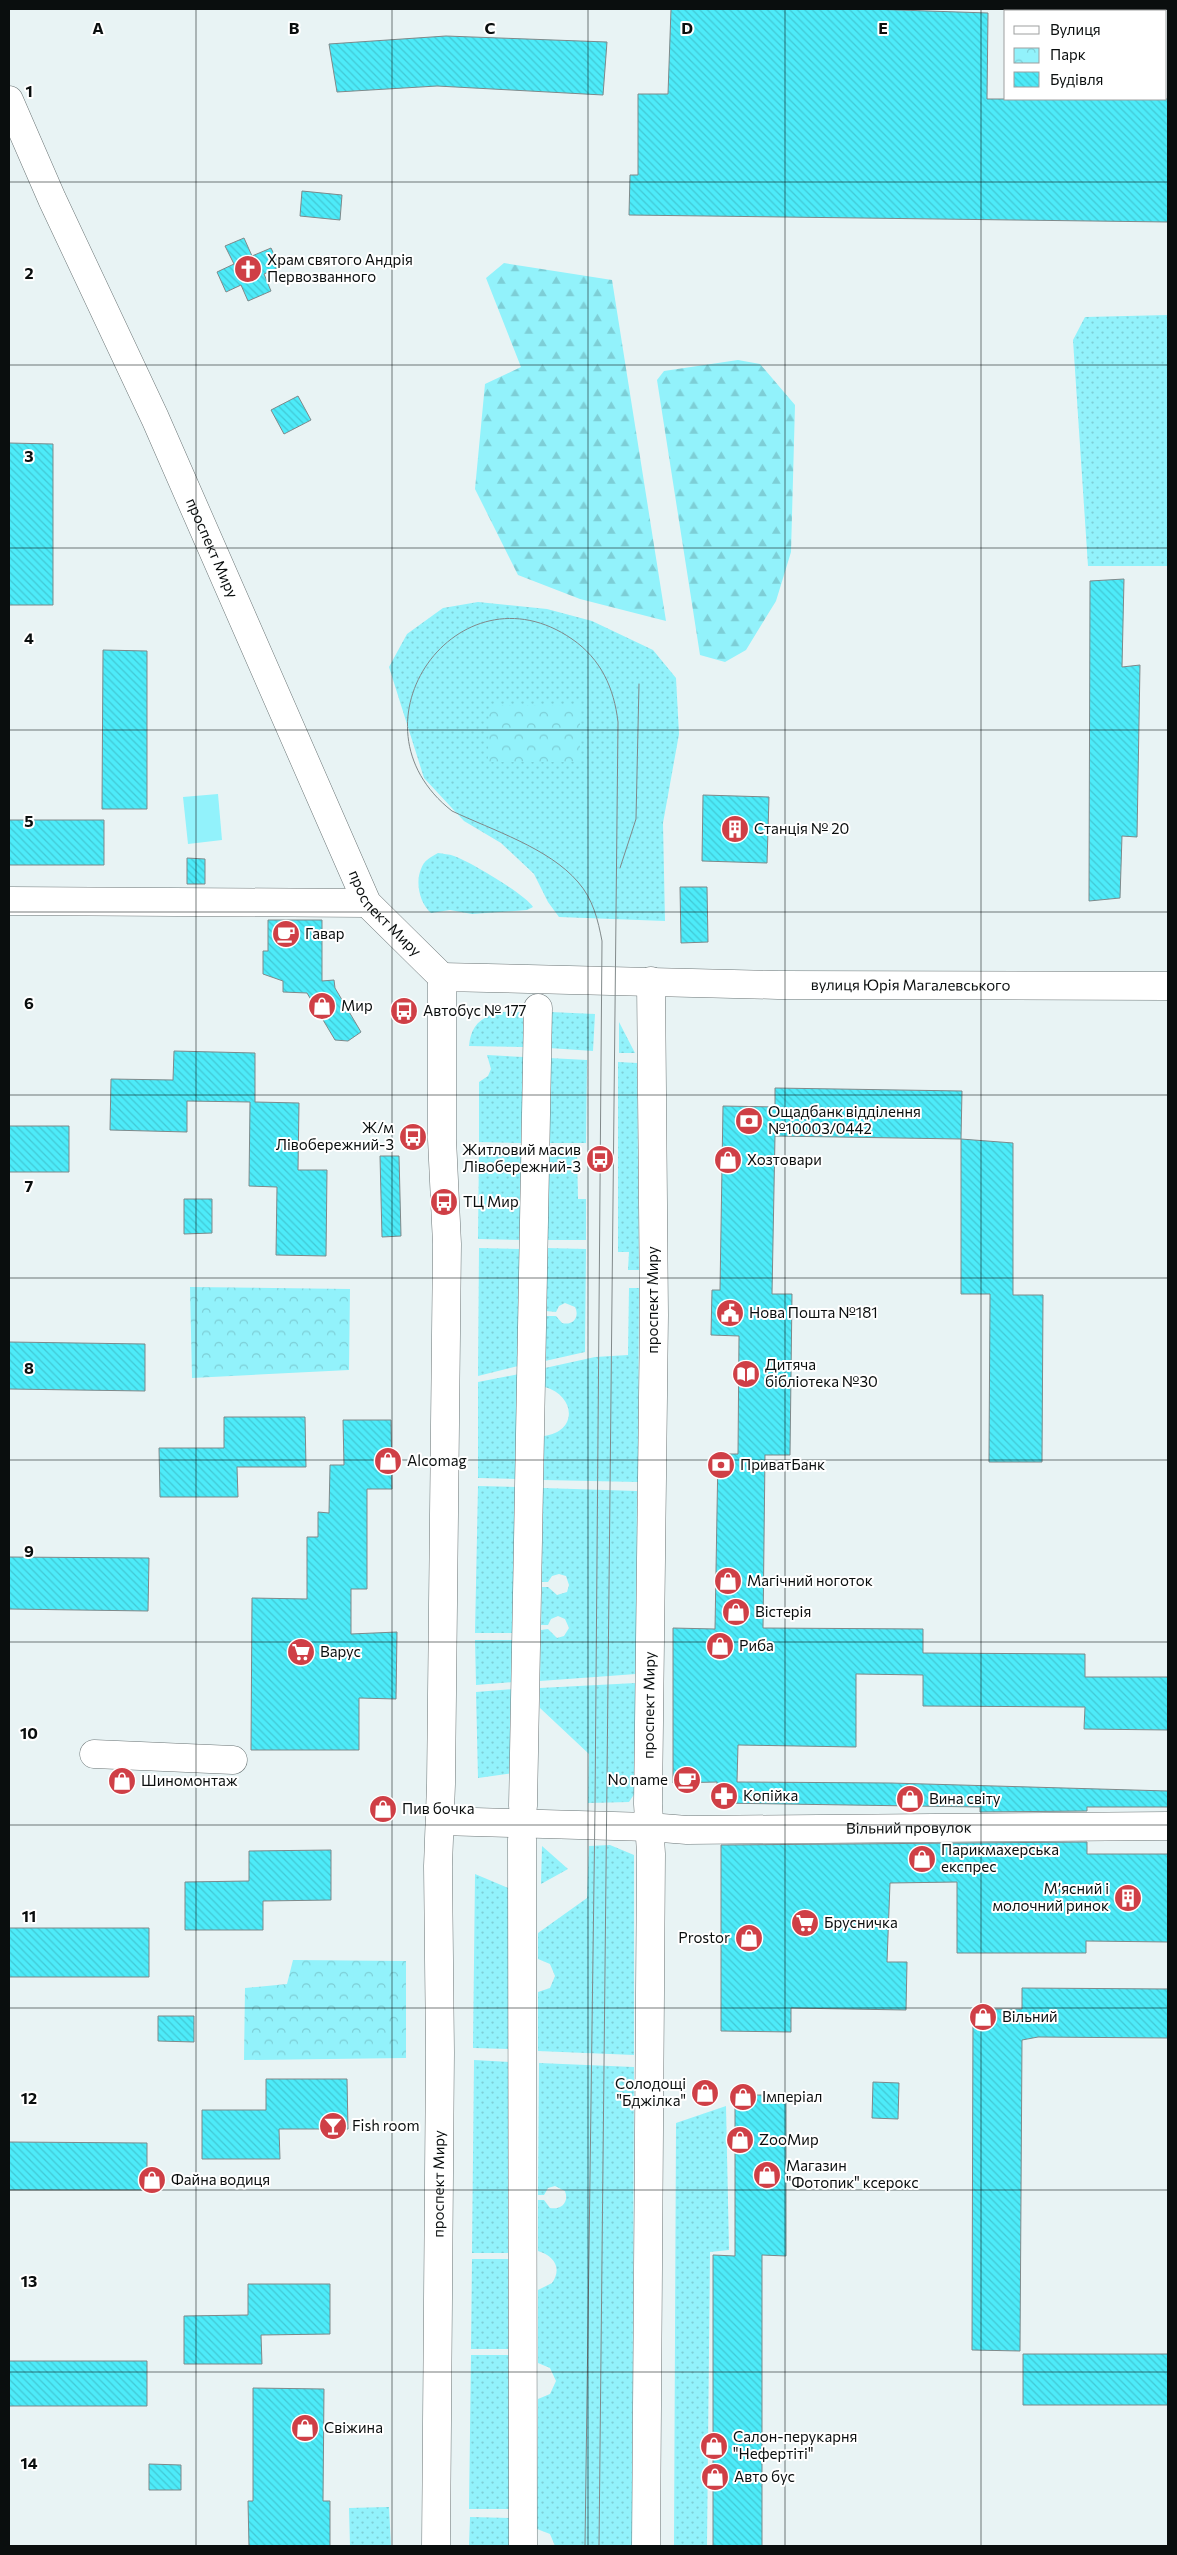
<svg xmlns="http://www.w3.org/2000/svg" width="1177" height="2555" viewBox="0 0 1177 2555" font-family="Commissioner,sans-serif">
  <defs>
    <pattern id="grass-dots" width="8" height="8" patternUnits="userSpaceOnUse" patternTransform="scale(1.25)"><rect width="8" height="8" fill="#92f2fb"/><path d="M2 2h.1M6 6h.1" fill="none" stroke="#7dced6" stroke-width="1.8" stroke-linecap="round"/></pattern>
    <pattern id="forest-firs" width="22" height="20" patternUnits="userSpaceOnUse" patternTransform="scale(1.25)"><rect width="22" height="20" fill="#92f2fb"/><path d="M5 1l3.5 6h-7zM16 11l3.5 6h-7z" fill="#7dced6"/></pattern>
    <pattern id="park-crowns" width="20" height="18" patternUnits="userSpaceOnUse" patternTransform="scale(1.25)"><rect width="20" height="18" fill="#92f2fb"/><path d="M2 6a3 3 0 1 1 6 0M12 15a3 3 0 1 1 6 0" fill="none" stroke="#7dced6"/></pattern>
    <pattern id="building-back-hatch" width="6" height="6" patternUnits="userSpaceOnUse" patternTransform="scale(1.25)"><rect width="6" height="6" fill="#4debf9"/><path d="M-1 5l2 2M0 0l6 6M5-1l2 2" fill="none" stroke="#42c8d4"/></pattern>
  </defs>
  <rect width="100%" height="100%" fill="#e8f3f4"/>
  <path fill="url(#grass-dots)" d="M 1168,315 L 1168,566 L 1088,566 L 1073,340 L 1085,317 Z
    M 478,602 L 547,609 L 592,621 L 653,650 L 676,678 L 679,734 L 663,823 L 665,921 L 559,917 L 548,902 L 534,874 L 501,843 L 464,821 L 424,778 L 389,667 L 407,634 L 443,608 Z
    M 438,853 C 443,854 449,854 454,856 C 469,861 526,895 533,907 L 527,910 L 472,914 L 450,910 L 431,913 C 420,904 415,883 421,869 C 424,860 431,857 438,853 Z
    M 500,1012 L 523,1012 L 523,1047 L 469,1046 C 471,1025 481,1017 500,1012 Z
    M 550,1012 L 595,1014 L 593,1051 L 549,1048 Z
    M 619,1022 L 635,1053 L 619,1053 Z
    M 487,1055 L 524,1057 L 521,1143 L 479,1142 L 479,1082 L 488,1076 L 491,1069 Z
    M 549,1058 L 587,1060 L 586,1143 L 548,1143 Z
    M 618,1062 L 637,1063 L 639,1270 L 628,1270 L 629,1252 L 618,1252 Z
    M 479,1150 L 523,1151 L 521,1240 L 478,1239 Z
    M 548,1150 L 577,1151 L 578,1199 L 586,1199 L 586,1240 L 547,1240 Z
    M 479,1248 L 520,1249 L 518,1366 L 478,1376 Z
    M 546,1248 L 586,1249 L 585,1352 L 545,1361 L 545,1316 L 556,1316 L 562,1323 C 573,1326 580,1317 575,1307 L 565,1303 L 559,1306 L 556,1312 L 546,1311 Z
    M 629,1288 L 639,1288 L 638,1482 L 543,1480 L 544,1436 C 578,1432 576,1396 545,1387 L 545,1368 L 595,1357 L 628,1355 Z
    M 519,1374 L 517,1479 L 478,1478 L 478,1382 Z
    M 478,1486 L 517,1487 L 515,1633 L 475,1633 Z
    M 543,1488 L 637,1491 L 636,1674 L 540,1681 L 541,1630 L 548,1629 L 557,1638 L 564,1636 L 569,1628 L 565,1619 L 558,1616 L 551,1619 L 548,1625 L 541,1625 L 542,1587 L 548,1587 L 557,1595 L 567,1592 L 569,1585 L 566,1576 L 559,1574 L 552,1576 L 548,1582 L 542,1582 Z
    M 475,1640 L 515,1640 L 514,1682 L 476,1685 Z
    M 636,1683 L 635,1793 L 629,1802 L 588,1803 L 589,1754 L 540,1708 L 540,1688 Z
    M 514,1689 L 513,1773 L 478,1778 L 476,1692 Z
    M 610,1845 L 634,1855 L 634,2055 L 538,2051 L 538,1992 L 550,1988 L 555,1976 L 550,1964 L 538,1959 L 538,1933 L 587,1898 L 589,1846 Z
    M 542,1846 L 568,1869 L 541,1884 Z
    M 475,1874 L 513,1890 L 512,2049 L 473,2048 Z
    M 474,2060 L 512,2062 L 511,2253 L 472,2253 Z
    M 539,2063 L 634,2067 L 632,2546 L 555,2546 L 550,2534 L 537,2529 L 538,2399 L 550,2394 L 556,2381 L 550,2368 L 538,2363 L 538,2290 L 552,2283 C 562,2269 555,2256 538,2251 L 538,2200 L 544,2200 L 550,2208 C 562,2210 569,2202 565,2191 L 555,2186 L 548,2188 L 544,2195 L 538,2195 Z
    M 726,2106 L 729,2250 L 710,2252 L 707,2546 L 674,2546 L 676,2123 Z
    M 472,2259 L 511,2259 L 511,2349 L 471,2349 Z
    M 471,2355 L 512,2355 L 510,2509 L 469,2509 Z
    M 389,2507 L 391,2546 L 350,2546 L 349,2508 Z
    M 470,2517 L 511,2518 L 510,2546 L 469,2546 Z"/>
  <path fill="url(#forest-firs)" d="M 504,263 L 612,280 L 666,621 L 580,599 L 518,575 L 475,489 L 485,384 L 521,367 L 486,278 Z
    M 738,360 L 760,364 L 795,405 L 791,552 L 776,601 L 746,650 L 725,662 L 700,655 L 657,380 L 664,371 Z"/>
  <path fill="url(#park-crowns)" d="M 489,705 L 580,706 L 580,762 L 488,762 Z
    M 190,1287 L 350,1289 L 349,1370 L 192,1378 Z
    M 293,1960 L 406,1961 L 406,2058 L 244,2060 L 245,1988 L 287,1984 Z"/>
  <path fill="#92f2fb" d="M 218,794 L 222,840 L 188,844 L 183,797 Z"/>
  <path fill="url(#building-back-hatch)" stroke="#7f898a" d="M 671,9 L 868,9 L 988,13 L 987,99 L 1168,99 L 1168,222 L 629,215 L 630,175 L 638,175 L 638,94 L 668,94 Z
    M 446,36 L 607,42 L 603,95 L 437,86 L 337,92 L 329,44 Z
    M 302,191 L 342,195 L 340,220 L 300,216 Z
    M 244,238 L 252,256 L 271,248 L 280,267 L 264,274 L 271,291 L 248,301 L 241,285 L 226,292 L 217,272 L 234,264 L 225,246 Z
    M 298,396 L 311,420 L 284,434 L 271,410 Z
    M 9,443 L 53,444 L 53,605 L 9,605 Z
    M 1124,579 L 1122,667 L 1140,665 L 1137,837 L 1122,836 L 1120,898 L 1089,901 L 1090,581 Z
    M 103,650 L 147,651 L 147,809 L 102,809 Z
    M 703,795 L 769,797 L 767,863 L 702,861 Z
    M 9,820 L 104,820 L 104,865 L 9,865 Z
    M 187,858 L 205,859 L 205,884 L 187,884 Z
    M 680,887 L 707,887 L 708,942 L 681,943 Z
    M 268,920 L 322,920 L 322,981 L 334,980 L 335,988 L 361,1032 L 348,1041 L 335,1040 L 307,993 L 283,992 L 283,981 L 263,974 L 263,951 L 268,951 Z
    M 174,1051 L 255,1053 L 255,1102 L 299,1103 L 298,1170 L 327,1170 L 326,1256 L 276,1255 L 277,1187 L 249,1186 L 250,1102 L 187,1101 L 187,1132 L 110,1130 L 111,1079 L 173,1080 Z
    M 775,1088 L 962,1091 L 961,1139 L 775,1136 L 772,1294 L 792,1294 L 790,1455 L 765,1455 L 763,1628 L 923,1629 L 923,1653 L 1085,1654 L 1085,1677 L 1168,1677 L 1168,1730 L 1084,1729 L 1085,1707 L 923,1706 L 923,1675 L 856,1674 L 856,1747 L 738,1745 L 737,1782 L 891,1783 L 1168,1791 L 1168,1807 L 1087,1807 L 1087,1811 L 980,1812 L 980,1807 L 717,1803 L 717,1782 L 673,1783 L 673,1628 L 715,1629 L 718,1454 L 738,1454 L 739,1336 L 711,1335 L 712,1290 L 720,1290 L 723,1106 L 775,1107 Z
    M 9,1126 L 69,1126 L 69,1172 L 9,1172 Z
    M 961,1139 L 1013,1143 L 1013,1295 L 1043,1295 L 1042,1462 L 989,1462 L 990,1294 L 961,1294 Z
    M 380,1156 L 399,1156 L 401,1236 L 382,1237 Z
    M 184,1199 L 212,1199 L 212,1233 L 184,1234 Z
    M 9,1342 L 145,1344 L 145,1391 L 9,1389 Z
    M 224,1417 L 305,1417 L 306,1467 L 237,1467 L 238,1497 L 160,1497 L 159,1448 L 224,1448 Z
    M 343,1420 L 391,1420 L 392,1489 L 367,1489 L 367,1589 L 351,1589 L 351,1634 L 397,1632 L 396,1699 L 359,1698 L 359,1750 L 251,1750 L 252,1598 L 307,1599 L 307,1537 L 318,1537 L 318,1512 L 329,1513 L 330,1465 L 344,1465 Z
    M 9,1557 L 149,1558 L 148,1611 L 9,1609 Z
    M 1087,1842 L 1087,1854 L 1168,1854 L 1168,1942 L 1086,1941 L 1086,1953 L 957,1953 L 957,1882 L 890,1883 L 887,1962 L 907,1962 L 906,2010 L 791,2008 L 791,2032 L 721,2031 L 721,1845 Z
    M 331,1850 L 331,1900 L 263,1901 L 263,1930 L 185,1930 L 185,1882 L 249,1881 L 249,1851 Z
    M 9,1928 L 149,1928 L 149,1977 L 9,1977 Z
    M 1022,1988 L 1168,1989 L 1168,2038 L 1038,2037 L 1022,2040 L 1020,2351 L 972,2350 L 973,2009 L 1022,2009 Z
    M 158,2016 L 194,2016 L 194,2042 L 158,2041 Z
    M 266,2079 L 347,2079 L 348,2129 L 279,2129 L 280,2159 L 202,2159 L 202,2110 L 266,2110 Z
    M 873,2082 L 899,2083 L 898,2119 L 872,2118 Z
    M 735,2095 L 786,2095 L 786,2256 L 762,2255 L 762,2546 L 713,2546 L 713,2255 L 735,2256 Z
    M 9,2142 L 147,2143 L 147,2190 L 9,2190 Z
    M 248,2284 L 330,2284 L 330,2334 L 261,2335 L 262,2364 L 184,2364 L 184,2316 L 248,2315 Z
    M 1023,2354 L 1168,2354 L 1168,2405 L 1023,2405 Z
    M 9,2361 L 147,2361 L 147,2406 L 9,2406 Z
    M 253,2388 L 324,2389 L 323,2501 L 330,2501 L 330,2546 L 249,2546 L 248,2501 L 253,2501 Z
    M 149,2464 L 181,2465 L 181,2490 L 149,2490 Z"/>
  <g fill="none" stroke-linecap="round" stroke-linejoin="round">
    <g stroke="#6b7576" stroke-width="29">
      <g id="street">
        <path id="s1" d="M 9,100 L 52,199 L 155,418 L 367,903 L 442,977"/>
        <path d="M 9,901 L 367,903"/>
        <path d="M 94,1754 L 233,1760"/>
        <path d="M 523,1806 L 538,1008"/>
        <path id="s2" d="M 649,1827 L 687,1830 L 1168,1826"/>
        <path d="M 522,1839 L 523,2546"/>
      </g>
    </g>
    <g stroke="#6b7576" stroke-width="29">
      <g id="secondary">
        <path d="M 440,1821 L 649,1827"/>
        <path id="s3" d="M 436,2546 L 440,2052 L 438,1866 L 441,1784 L 447,1244 L 442,1139 L 442,977 L 778,985 L 1168,986"/>
        <path id="s4" d="M 646,2546 L 651,1854 L 648,1804 L 654,1315 L 651,981"/>
      </g>
    </g>
    <use href="#street" stroke="#fff" stroke-width="28"/>
    <use href="#secondary" stroke="#fff" stroke-width="28"/>
    <path stroke="#81898a" stroke-width="1" d="M 620,868 L 636,819 L 639,684
      M 585,2546 L 595,1807 L 602,941 C 598,920 593,899 578,882 C 549,848 492,830 452,811 C 341,724 459,561 572,639 C 601,659 614,688 618,722 L 599,2546"/>
  </g>
  <path fill="none" stroke="#0a0e0e" stroke-width="1" stroke-opacity="0.55" d="M 196,9 L 196,2546M 392,9 L 392,2546M 588,9 L 588,2546M 785,9 L 785,2546M 981,9 L 981,2546M 9,182 L 1168,182M 9,365 L 1168,365M 9,548 L 1168,548M 9,730 L 1168,730M 9,912 L 1168,912M 9,1095 L 1168,1095M 9,1278 L 1168,1278M 9,1460 L 1168,1460M 9,1642 L 1168,1642M 9,1825 L 1168,1825M 9,2008 L 1168,2008M 9,2190 L 1168,2190M 9,2372 L 1168,2372"/>
  <defs>
    <g id="church-disc" transform="scale(1.4375)"><circle r="9.5" fill="#cf3f46" stroke="#fff"/><path d="M-1.2-6h2.4v3.5h3.3v2.4h-3.3V6h-2.4V-.1h-3.3v-2.4h3.3Z" fill="#fff"/></g>
    <g id="building-disc" transform="scale(1.4375)"><circle r="9.5" fill="#cf3f46" stroke="#fff"/><path d="M-4-6H4V6H1V3H-1V6H-4ZM-2.5-4.3h1.7v1.8h-1.7ZM.8-4.3h1.7v1.8H.8ZM-2.5-1h1.7V.8h-1.7ZM.8-1h1.7V.8H.8Z" fill="#fff"/></g>
    <g id="cafe-disc" transform="scale(1.4375)"><circle r="9.5" fill="#cf3f46" stroke="#fff"/><path d="M-5.5-4.5H6V0H3Q3 3.5 0 3.5H-2.5Q-5.5 3.5-5.5 0ZM3-3.2v2h1.7v-2ZM-6 4.5H4V6H-6Z" fill="#fff"/></g>
    <g id="shop-disc" transform="scale(1.4375)"><circle r="9.5" fill="#cf3f46" stroke="#fff"/><path d="M-5-2.5h2.3a2.7 3.5 0 0 1 5.4 0H5L5.5 6h-11ZM-1.5-2.5h3a1.5 2.3 0 0 0-3 0Z" fill="#fff"/></g>
    <g id="bus-disc" transform="scale(1.4375)"><circle r="9.5" fill="#cf3f46" stroke="#fff"/><path d="M-5-6H5V4H4V6H2V4H-2V6H-4V4H-5ZM-3.5-4V0h7V-4ZM-3.5 1.2v1.5H-2V1.2ZM2 1.2v1.5H3.5V1.2Z" fill="#fff"/></g>
    <g id="bank-disc" transform="scale(1.4375)"><circle r="9.5" fill="#cf3f46" stroke="#fff"/><path d="M-6-4H6V4H-6ZM0-2.3a2.3 2.3 0 1 0 0 4.6a2.3 2.3 0 1 0 0-4.6Z" fill="#fff"/></g>
    <g id="civic-disc" transform="scale(1.4375)"><circle r="9.5" fill="#cf3f46" stroke="#fff"/><path d="M-.6-6.5H3V-4.5H.6V-3L4-1V1h2V6H-6V1h2V-1L-.6-3ZM-1.2 2.5V6h2.4V2.5Z" fill="#fff"/></g>
    <g id="library-disc" transform="scale(1.4375)"><circle r="9.5" fill="#cf3f46" stroke="#fff"/><path d="M-6-4Q-3-5.5-.7-3.5V5Q-3 3-6 4ZM6-4Q3-5.5 .7-3.5V5Q3 3 6 4Z" fill="#fff"/></g>
    <g id="supermarket-disc" transform="scale(1.4375)"><circle r="9.5" fill="#cf3f46" stroke="#fff"/><path d="M-6-5.5h2.5l.6 2H6L4.5 2H-2.5L-4.4-4H-6ZM-1.5 3.2a1.3 1.3 0 1 0 .1 0ZM3 3.2a1.3 1.3 0 1 0 .1 0Z" fill="#fff"/></g>
    <g id="pharmacy-disc" transform="scale(1.4375)"><circle r="9.5" fill="#cf3f46" stroke="#fff"/><path d="M-2-6h4v4h4v4h-4v4h-4v-4h-4v-4h4Z" fill="#fff"/></g>
    <g id="bar-disc" transform="scale(1.4375)"><circle r="9.5" fill="#cf3f46" stroke="#fff"/><path d="M-6-5H6L.8 .8V4.5H3.5V6h-7V4.5H-.8V.8Z" fill="#fff"/></g>
  </defs>
  <g fill-rule="evenodd">
    <use href="#church-disc" x="248" y="269"/>
    <use href="#building-disc" x="735" y="829"/>
    <use href="#cafe-disc" x="286" y="934"/>
    <use href="#shop-disc" x="322" y="1006"/>
    <use href="#bus-disc" x="404" y="1011"/>
    <use href="#bank-disc" x="749" y="1121"/>
    <use href="#bus-disc" x="413" y="1137"/>
    <use href="#bus-disc" x="600" y="1159"/>
    <use href="#shop-disc" x="728" y="1160"/>
    <use href="#bus-disc" x="444" y="1202"/>
    <use href="#civic-disc" x="730" y="1313"/>
    <use href="#library-disc" x="746" y="1374"/>
    <use href="#shop-disc" x="388" y="1461"/>
    <use href="#bank-disc" x="721" y="1465"/>
    <use href="#shop-disc" x="728" y="1581"/>
    <use href="#shop-disc" x="736" y="1612"/>
    <use href="#shop-disc" x="720" y="1646"/>
    <use href="#supermarket-disc" x="301" y="1652"/>
    <use href="#cafe-disc" x="687" y="1780"/>
    <use href="#shop-disc" x="122" y="1781"/>
    <use href="#pharmacy-disc" x="724" y="1796"/>
    <use href="#shop-disc" x="910" y="1799"/>
    <use href="#shop-disc" x="383" y="1809"/>
    <use href="#shop-disc" x="922" y="1859"/>
    <use href="#building-disc" x="1128" y="1898"/>
    <use href="#supermarket-disc" x="805" y="1923"/>
    <use href="#shop-disc" x="749" y="1938"/>
    <use href="#shop-disc" x="983" y="2017"/>
    <use href="#shop-disc" x="705" y="2093"/>
    <use href="#shop-disc" x="743" y="2097"/>
    <use href="#bar-disc" x="333" y="2126"/>
    <use href="#shop-disc" x="740" y="2140"/>
    <use href="#shop-disc" x="767" y="2175"/>
    <use href="#shop-disc" x="152" y="2180"/>
    <use href="#shop-disc" x="305" y="2428"/>
    <use href="#shop-disc" x="714" y="2446"/>
    <use href="#shop-disc" x="715" y="2477"/>
  </g>
  <g text-anchor="middle" stroke-width="4" stroke-linejoin="round" paint-order="stroke">
    <g font-size="15" fill="#0a0e0e" stroke="#fff" text-anchor="start">
      <text x="267" y="265">Храм святого Андрія<tspan x="267" dy="17">Первозванного</tspan></text>
      <text x="754" y="834">Станція № 20</text>
      <text x="305" y="939">Гавар</text>
      <text x="341" y="1011">Мир</text>
      <text x="423" y="1016">Автобус № 177</text>
      <text x="768" y="1117">Ощадбанк відділення<tspan x="768" dy="17">№10003/0442</tspan></text>
      <text x="394" y="1133" text-anchor="end">Ж/м<tspan x="394" dy="17">Лівобережний-3</tspan></text>
      <text x="581" y="1155" text-anchor="end">Житловий масив<tspan x="581" dy="17">Лівобережний-3</tspan></text>
      <text x="747" y="1165">Хозтовари</text>
      <text x="463" y="1207">ТЦ Мир</text>
      <text x="749" y="1318">Нова Пошта №181</text>
      <text x="765" y="1370">Дитяча<tspan x="765" dy="17">бібліотека №30</tspan></text>
      <text x="407" y="1466">Alcomag</text>
      <text x="740" y="1470">ПриватБанк</text>
      <text x="747" y="1586">Магічний ноготок</text>
      <text x="755" y="1617">Вістерія</text>
      <text x="739" y="1651">Риба</text>
      <text x="320" y="1657">Варус</text>
      <text x="668" y="1785" text-anchor="end">No name</text>
      <text x="141" y="1786">Шиномонтаж</text>
      <text x="743" y="1801">Копійка</text>
      <text x="929" y="1804">Вина світу</text>
      <text x="402" y="1814">Пив бочка</text>
      <text x="941" y="1855">Парикмахерська<tspan x="941" dy="17">експрес</tspan></text>
      <text x="1109" y="1894" text-anchor="end">Мʼясний і<tspan x="1109" dy="17">молочний ринок</tspan></text>
      <text x="824" y="1928">Брусничка</text>
      <text x="730" y="1943" text-anchor="end">Prostor</text>
      <text x="1002" y="2022">Вільний</text>
      <text x="686" y="2089" text-anchor="end">Солодощі<tspan x="686" dy="17">"Бджілка"</tspan></text>
      <text x="762" y="2102">Імперіал</text>
      <text x="352" y="2131">Fish room</text>
      <text x="759" y="2145">ZooМир</text>
      <text x="786" y="2171">Магазин<tspan x="786" dy="17">"Фотопик" ксерокс</tspan></text>
      <text x="171" y="2185">Файна водиця</text>
      <text x="324" y="2433">Свіжина</text>
      <text x="733" y="2442">Салон-перукарня<tspan x="733" dy="17">"Нефертіті"</tspan></text>
      <text x="734" y="2482">Авто бус</text>
    </g>
    <g font-size="15" fill="#0a0e0e" stroke="#fff">
      <text dy="5" stroke="none"><textPath href="#s1" startOffset="492">проспект Миру</textPath></text>
      <text dy="5" stroke="none"><textPath href="#s1" startOffset="898">проспект Миру</textPath></text>
      <text dy="5" stroke="none"><textPath href="#s3" startOffset="2038">вулиця Юрія Магалевського</textPath></text>
      <text transform="translate(653 1300) rotate(-90)" y="5">проспект Миру</text>
      <text dy="5" stroke="none"><textPath href="#s4" startOffset="841">проспект Миру</textPath></text>
      <text dy="5" stroke="none"><textPath href="#s2" startOffset="260">Вільний провулок</textPath></text>
      <text dy="5" stroke="none"><textPath href="#s3" startOffset="362">проспект Миру</textPath></text>
    </g>
  </g>
  <g font-size="16" text-anchor="middle" font-weight="bold" fill="#0a0e0e" stroke="#fff" stroke-width="4" stroke-linejoin="round" paint-order="stroke">
    <text x="98" y="34">A</text>
    <text x="294" y="34">B</text>
    <text x="490" y="34">C</text>
    <text x="687" y="34">D</text>
    <text x="883" y="34">E</text>
    <text x="29" y="97">1</text>
    <text x="29" y="279">2</text>
    <text x="29" y="462">3</text>
    <text x="29" y="644">4</text>
    <text x="29" y="827">5</text>
    <text x="29" y="1009">6</text>
    <text x="29" y="1192">7</text>
    <text x="29" y="1374">8</text>
    <text x="29" y="1557">9</text>
    <text x="29" y="1739">10</text>
    <text x="29" y="1922">11</text>
    <text x="29" y="2104">12</text>
    <text x="29" y="2287">13</text>
    <text x="29" y="2469">14</text>
  </g>
  <rect width="1177" height="2555" fill="none" stroke="#0a0e0e" stroke-width="20"/>
  <rect x="1004" y="10" width="162" height="90" fill="#ffffff" stroke="#9d9f9f"/>
  <rect x="1014" y="26" width="25" height="8" fill="#ffffff" stroke="#9d9f9f"/>
  <text x="1050" y="35" font-size="15" fill="#0a0e0e">Вулиця</text>
  <rect x="1014" y="48" width="25" height="15" fill="url(#park-crowns)" stroke="#9d9f9f"/>
  <text x="1050" y="60" font-size="15" fill="#0a0e0e">Парк</text>
  <rect x="1014" y="72" width="25" height="15" fill="url(#building-back-hatch)" stroke="#9d9f9f"/>
  <text x="1050" y="85" font-size="15" fill="#0a0e0e">Будівля</text>
</svg>
